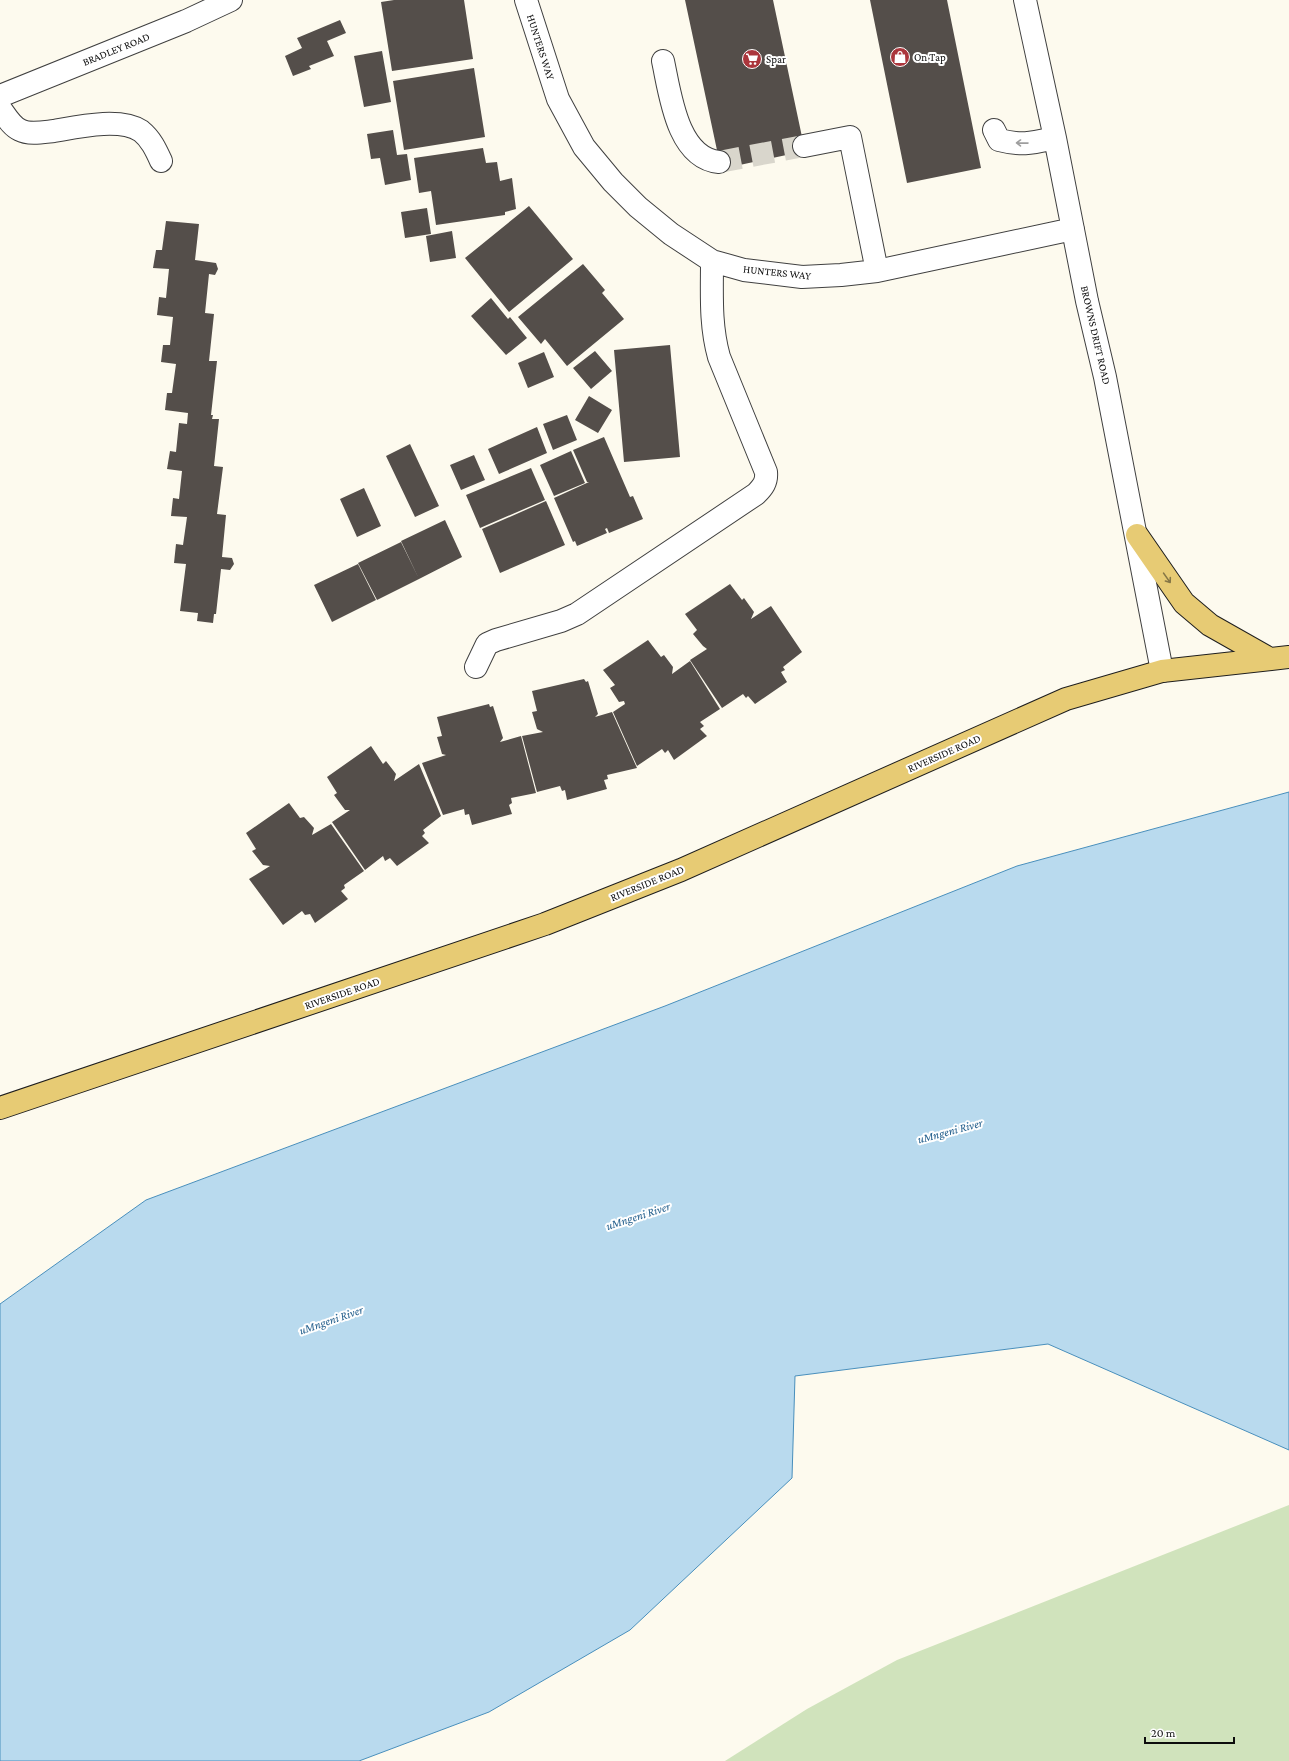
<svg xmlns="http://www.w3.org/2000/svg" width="1289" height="1761" viewBox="0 0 1289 1761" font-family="'Crimson Pro',serif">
  <rect width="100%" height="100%" fill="#fdfaee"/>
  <path fill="#d0e3bc" d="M 1289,1505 L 1289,1761 L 725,1761 L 807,1709 L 897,1660 Z"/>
  <path fill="#b9daee" stroke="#498fbc" d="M 1289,792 L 1289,1450 L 1048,1344 L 795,1376 L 792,1478 L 630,1630 L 489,1712 L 359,1761 L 0,1761 L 0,1304 L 146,1200 L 665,1006 L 1017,866 Z"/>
  <path fill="#544e4a" d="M 394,0 L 464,0 L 473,59 L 392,71 L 381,2 Z
    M 685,0 L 773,0 L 805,151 L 721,169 Z
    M 870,0 L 947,0 L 981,168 L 907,183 Z
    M 340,20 L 346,33 L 327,41 L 334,56 L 309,66 L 311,69 L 293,76 L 285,56 L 302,48 L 297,38 Z
    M 382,51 L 391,102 L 364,107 L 354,56 Z
    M 474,68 L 485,137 L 404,150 L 393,81 Z
    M 393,130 L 397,155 L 407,154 L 411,180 L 385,185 L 380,158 L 371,159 L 367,134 Z
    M 483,148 L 486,163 L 497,162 L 500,181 L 512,178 L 516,209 L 505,212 L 505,215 L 436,225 L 431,191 L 419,193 L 414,158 Z
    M 529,206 L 573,259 L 509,312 L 465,258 Z
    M 427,208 L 431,234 L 405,238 L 401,212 Z
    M 166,221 L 199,224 L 195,260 L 216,263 L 218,269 L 215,275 L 209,274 L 205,313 L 214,314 L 209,361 L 217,361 L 211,415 L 213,415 L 212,419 L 219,419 L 214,466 L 223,467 L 217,514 L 226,515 L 222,557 L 232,558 L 234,564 L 230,570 L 221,569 L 216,614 L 214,614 L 213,623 L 197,621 L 198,613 L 180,611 L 186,564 L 174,563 L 176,544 L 183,545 L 187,517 L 171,516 L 173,498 L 179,499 L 182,471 L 167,469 L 170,451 L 176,452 L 179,423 L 187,424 L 188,413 L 165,410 L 167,393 L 172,393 L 176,364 L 161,362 L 163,345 L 170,345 L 173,317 L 157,315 L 159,297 L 166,298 L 169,269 L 153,268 L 156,250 L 162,250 Z
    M 452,231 L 456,258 L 430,262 L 426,236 Z
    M 583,264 L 605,290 L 602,293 L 624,319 L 567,366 L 545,339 L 541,344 L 518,317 Z
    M 491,298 L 508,319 L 510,317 L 527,338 L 506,355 L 471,316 Z
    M 670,345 L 680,457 L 624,462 L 614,350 Z
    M 595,351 L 612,371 L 591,389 L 573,368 Z
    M 544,352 L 554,377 L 528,388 L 518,363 Z
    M 589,396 L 612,410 L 598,433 L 575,420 Z
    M 567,415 L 577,440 L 553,450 L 543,424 Z
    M 537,427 L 547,453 L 499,474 L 488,449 Z
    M 604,437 L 630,497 L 633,496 L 643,519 L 609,533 L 607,528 L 605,529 L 607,533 L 577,546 L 575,541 L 573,542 L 554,498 L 589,482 L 587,482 L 573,450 Z
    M 410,444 L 439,506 L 415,517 L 386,456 Z
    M 571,451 L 585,483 L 554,496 L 540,465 Z
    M 474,455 L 485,480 L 461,490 L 450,465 Z
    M 531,468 L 545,500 L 480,528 L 466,495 Z
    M 364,488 L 381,526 L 357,537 L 340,499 Z
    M 546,501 L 565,545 L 500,573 L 482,529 Z
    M 445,520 L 462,557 L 419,579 L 401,541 Z
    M 401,542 L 419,579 L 377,600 L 358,563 Z
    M 358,564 L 376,600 L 332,622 L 314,585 Z
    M 730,584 L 742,600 L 744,598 L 754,612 L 751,619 L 771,606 L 802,652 L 783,667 L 785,670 L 781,672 L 787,682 L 755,704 L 748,696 L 746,698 L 743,694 L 722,708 L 690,660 L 707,649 L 703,646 L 693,634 L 697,630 L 685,614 Z
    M 648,640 L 661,657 L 664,655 L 673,667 L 672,674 L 690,661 L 720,709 L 700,722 L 704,726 L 700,729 L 707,736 L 674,760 L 668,750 L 665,753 L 662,749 L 637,766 L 613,712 L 625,704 L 624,701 L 619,702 L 610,688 L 615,685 L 603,670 Z
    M 584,679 L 586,682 L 588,681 L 598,714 L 595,717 L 612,712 L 637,768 L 607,775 L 608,779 L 604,780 L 607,789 L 567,800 L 565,790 L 562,791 L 560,786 L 537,792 L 522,736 L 543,732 L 537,729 L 532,712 L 537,711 L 532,691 Z
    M 489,704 L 490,707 L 493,706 L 503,738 L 500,742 L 521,736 L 536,793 L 511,798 L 512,803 L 509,805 L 512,814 L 472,825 L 469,814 L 465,815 L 464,809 L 443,815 L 422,763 L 446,755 L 442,754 L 437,737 L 442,736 L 437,717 Z
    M 371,746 L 383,764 L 386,761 L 396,774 L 394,781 L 419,764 L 441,816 L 423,830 L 425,833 L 422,836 L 429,843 L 397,866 L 390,858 L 385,861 L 383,856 L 365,870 L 332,822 L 350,810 L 345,810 L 334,795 L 337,793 L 327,777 Z
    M 289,803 L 300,818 L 304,817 L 314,828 L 312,835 L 331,824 L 364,871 L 344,885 L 345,888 L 341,891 L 348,899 L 315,923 L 310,914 L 305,915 L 302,911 L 283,925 L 249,879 L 270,866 L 263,865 L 252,851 L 256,849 L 246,833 Z"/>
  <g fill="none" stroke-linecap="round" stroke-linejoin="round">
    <path stroke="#d9d6cc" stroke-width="22" stroke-dasharray="22 11" stroke-linecap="butt" d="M 719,162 L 804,146"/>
    <g stroke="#404040" stroke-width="24">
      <path id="minor" d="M 526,0 L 558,99 L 584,147 L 613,182 L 638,207 L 671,234 L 712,261 L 744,270 L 802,277 L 841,275 L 877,271 L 1073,229
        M 1025,0 L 1055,138 L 1087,301 L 1105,377 L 1162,671
        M 663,61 C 670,93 677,158 719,162
        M 0,96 L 186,21 L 231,0
        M 0,108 C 6,116 11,126 20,130 C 29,135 44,132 54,131 C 77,127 120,117 141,131 C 151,139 156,150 161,161
        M 994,130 L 999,140 C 1022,146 1032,143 1055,138
        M 804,146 L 850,137 L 877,271
        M 476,667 L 487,644 L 496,640 L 561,621 L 577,614 L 756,494 C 763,487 767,482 766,472 L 719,357 C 710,325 712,294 712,261"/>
    </g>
    <g stroke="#1e1e1e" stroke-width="24">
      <path id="major" d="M 1137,535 L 1184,603 L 1210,625 L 1270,659
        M 0,1108 L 545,924 L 681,870 L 1066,699 L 1162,671 L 1289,657"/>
    </g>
    <use href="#minor" stroke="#fff" stroke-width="22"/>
    <use href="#major" stroke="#e7cb74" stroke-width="22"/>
  </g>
  <defs><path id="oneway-shaft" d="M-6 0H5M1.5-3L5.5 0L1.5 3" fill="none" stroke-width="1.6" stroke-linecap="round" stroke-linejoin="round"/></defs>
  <use stroke="#9e9e9e" href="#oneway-shaft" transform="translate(1022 143) rotate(-179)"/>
  <use stroke="#857646" href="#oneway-shaft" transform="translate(1167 578) rotate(55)"/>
  <defs>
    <g id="shop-disc" transform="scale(1)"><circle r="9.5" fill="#ab363c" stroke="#fff"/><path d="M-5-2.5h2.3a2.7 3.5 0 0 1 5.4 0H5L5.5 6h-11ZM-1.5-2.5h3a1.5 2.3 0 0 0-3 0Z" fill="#fff"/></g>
    <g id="supermarket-disc" transform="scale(1)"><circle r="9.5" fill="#ab363c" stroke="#fff"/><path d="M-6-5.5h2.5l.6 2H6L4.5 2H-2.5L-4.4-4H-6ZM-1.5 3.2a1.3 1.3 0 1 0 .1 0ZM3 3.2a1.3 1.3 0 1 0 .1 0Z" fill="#fff"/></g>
  </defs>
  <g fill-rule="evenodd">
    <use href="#shop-disc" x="900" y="57"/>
    <use href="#supermarket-disc" x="752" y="59"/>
  </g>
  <g text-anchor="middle" stroke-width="4" stroke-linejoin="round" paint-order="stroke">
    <g font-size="11" fill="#0d0d0d" stroke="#fff">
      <text transform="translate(541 47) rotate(72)" y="4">HUNTERS WAY</text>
      <text transform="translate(116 49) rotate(-22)" y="4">BRADLEY ROAD</text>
      <text transform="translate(777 272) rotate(6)" y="4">HUNTERS WAY</text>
      <text transform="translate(1096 335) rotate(77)" y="4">BROWNS DRIFT ROAD</text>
      <text transform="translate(944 753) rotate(-24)" y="4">RIVERSIDE ROAD</text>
      <text transform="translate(647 883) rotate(-22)" y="4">RIVERSIDE ROAD</text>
      <text transform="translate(342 993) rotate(-19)" y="4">RIVERSIDE ROAD</text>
    </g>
    <g font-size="11" fill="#0d0d0d" stroke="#fff" text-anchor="start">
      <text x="914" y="61">On Tap</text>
      <text x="766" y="63">Spar</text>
    </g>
    <g font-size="12" font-style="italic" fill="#26618e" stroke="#fff">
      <text transform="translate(950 1131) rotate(-15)" y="4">uMngeni River</text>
      <text transform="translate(638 1216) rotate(-18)" y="4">uMngeni River</text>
      <text transform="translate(331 1320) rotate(-19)" y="4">uMngeni River</text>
    </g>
  </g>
  <path d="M1145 1737v6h89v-6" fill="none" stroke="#0d0d0d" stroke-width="2"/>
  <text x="1151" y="1737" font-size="12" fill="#0d0d0d" stroke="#ffffff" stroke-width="3" paint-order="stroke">20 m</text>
</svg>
